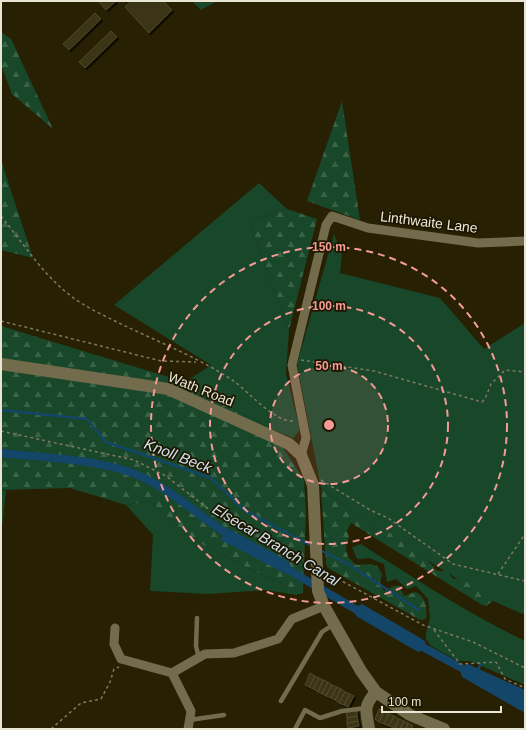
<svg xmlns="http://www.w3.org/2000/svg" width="526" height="730" viewBox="0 0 526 730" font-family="Arial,sans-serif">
  <defs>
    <pattern id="forest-firs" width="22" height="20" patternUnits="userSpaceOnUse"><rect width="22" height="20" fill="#184729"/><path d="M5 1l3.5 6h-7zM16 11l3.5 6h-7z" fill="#3a6247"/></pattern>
    <filter id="shadow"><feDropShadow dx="2" dy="2" stdDeviation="0" flood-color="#0009"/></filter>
  </defs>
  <rect width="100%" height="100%" fill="#272002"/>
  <path fill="#184729" d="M 192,1 L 217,1 L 201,10 Z
    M 259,183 L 287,209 L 249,222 L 289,330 L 286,374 L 300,430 L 293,438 L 271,429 L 185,382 L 211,365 L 114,305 Z
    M 334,234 L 342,253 L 340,273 L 440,298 L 484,349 L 525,323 L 525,615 L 493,601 L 377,529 L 321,488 L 297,364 Z
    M 1,490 L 6,491 L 1,536 Z
    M 150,501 L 190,538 L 254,571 L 303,593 L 296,595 L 266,590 L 208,594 L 150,591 L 153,535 L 126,505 Z
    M 361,544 C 414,578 467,613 525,641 L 525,685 L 470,661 L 458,661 L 431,646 L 426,639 L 426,633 L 430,618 L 428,599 L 416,586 L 407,589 L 396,579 L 387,582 L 384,564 L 369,558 L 357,559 L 352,547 Z"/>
  <path fill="url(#forest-firs)" d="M 1,32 L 11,39 L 53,129 L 12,94 L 1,65 Z
    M 342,101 L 360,220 L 307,201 Z
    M 1,160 L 33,258 L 1,250 Z
    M 287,209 L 317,219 L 289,330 L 249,222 Z
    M 1,326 L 185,382 L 271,429 L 304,480 L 306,512 L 303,593 L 254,571 L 190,538 L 150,501 L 126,505 L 70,488 L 1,490 Z
    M 321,488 L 377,529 L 383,532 L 388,531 L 399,541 L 405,542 C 415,556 428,557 437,571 L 447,571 L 452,578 L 465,581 L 491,596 L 493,601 L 486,606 L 482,605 L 351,523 L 347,530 L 349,537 L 346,544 L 346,550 L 348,557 L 356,565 L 371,564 L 377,566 L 382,574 L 380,584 L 384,591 L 394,586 L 399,586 L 404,596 L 415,592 C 427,597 427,608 426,619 L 420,620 L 328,568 L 326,564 Z"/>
  <path fill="#134668" d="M 227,528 L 286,560 L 292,568 L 286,574 L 221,540 Z
    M 362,604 L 417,636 L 425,641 L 427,649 L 418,652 L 356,616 L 354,608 Z
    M 468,664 L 525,690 L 525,713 L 462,677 L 459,667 Z"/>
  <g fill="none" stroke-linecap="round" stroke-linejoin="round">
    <path stroke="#134668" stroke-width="2.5" d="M 1,410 L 87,419 L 106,442 L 211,478 L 244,510 L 312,546
      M 320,550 L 348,564 L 419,610
      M 478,669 L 481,664"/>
    <path stroke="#134668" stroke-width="8" d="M 1,453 C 43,458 105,459 142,477 C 175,492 203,520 234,538
      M 280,565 L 362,613
      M 417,644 L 469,672"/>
  </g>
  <path fill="#3a3415" stroke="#50492a" filter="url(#shadow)" d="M 98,1 L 116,1 L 106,10 Z
    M 132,1 L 163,1 L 172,10 L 149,33 L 125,7 Z
    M 95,13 L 101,19 L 69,50 L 63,44 Z
    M 111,31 L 117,37 L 85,68 L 79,62 Z
    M 310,673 L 315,676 L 309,687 L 305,685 Z
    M 315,676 L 319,678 L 313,689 L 309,687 Z
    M 319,678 L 323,680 L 318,692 L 313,689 Z
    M 323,680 L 328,682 L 322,694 L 318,692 Z
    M 328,682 L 332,685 L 326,696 L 322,694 Z
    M 332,685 L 337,687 L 331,698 L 326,696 Z
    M 337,687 L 341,689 L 335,700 L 331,698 Z
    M 341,689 L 345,692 L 339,703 L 335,700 Z
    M 345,692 L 350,694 L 344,705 L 339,703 Z
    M 350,694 L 354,696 L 348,707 L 344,705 Z
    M 379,709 L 384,711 L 379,722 L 375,719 Z
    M 357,711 L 357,716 L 347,718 L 346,712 Z
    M 384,711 L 389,714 L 384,724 L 379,722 Z
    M 389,714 L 394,716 L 389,726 L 384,724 Z
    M 357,716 L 358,721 L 347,723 L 347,718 Z
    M 394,716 L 399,719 L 394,728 L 389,726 Z
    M 399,719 L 404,721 L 400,729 L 395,729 Z
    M 358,721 L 359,726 L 348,728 L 347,723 Z
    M 404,721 L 408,723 L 406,729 L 400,729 Z
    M 408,723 L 413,726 L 412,729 L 406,729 Z"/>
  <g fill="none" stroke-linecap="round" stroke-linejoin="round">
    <path stroke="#7e7960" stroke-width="1.5" stroke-dasharray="3 3" stroke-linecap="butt" d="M 1,216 C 23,243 43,275 71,296 C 85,307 103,315 119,323 C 156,341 202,359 235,382 C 251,394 275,423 295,421
      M 1,321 L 161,361 L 196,362
      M 301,360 L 374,371 L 482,402 L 485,399 L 491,384 L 505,370 L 525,372
      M 1,431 L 134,460 L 166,476 L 211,511 L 308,563
      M 321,480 L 370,510 L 388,518 L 453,564 L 525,581
      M 327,573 L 423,625 L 473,642 L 525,668
      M 498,574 L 525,534
      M 434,630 L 460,664 L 496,662 L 505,679 L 525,688
      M 51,729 L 81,703 L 101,699 L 110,682 L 114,669 L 119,667"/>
    <path stroke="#736c4c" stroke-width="4.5" d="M 197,618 L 196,646 L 199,658
      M 281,701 L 322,632 L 334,624
      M 189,720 L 224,715
      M 295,729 L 305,710 L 320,718 L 342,711 L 366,708"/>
    <path stroke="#736c4c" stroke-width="9" d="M 301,455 L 306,438 L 292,365 L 326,225 L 332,216 L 368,228 L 478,243 L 525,241
      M 115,628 L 114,644 L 121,659 L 172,673 L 205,654 L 234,653 L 278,639 L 292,619 L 324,606
      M 172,673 L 191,711 L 188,729"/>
    <path stroke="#736c4c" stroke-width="12" d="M 1,364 L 168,389 L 289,444 L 301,455 L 313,485 L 318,591 L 324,606 L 361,671 L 376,692 L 410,715 L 444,729
      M 369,729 C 366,711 363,706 376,692"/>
  </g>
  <circle cx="329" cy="425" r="59" fill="#f59b96" fill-opacity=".12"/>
  <g fill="none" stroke="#f59b96" stroke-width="2" stroke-dasharray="7 5">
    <circle cx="329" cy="425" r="59"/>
    <circle cx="329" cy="425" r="119"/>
    <circle cx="329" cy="425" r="178"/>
  </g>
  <g text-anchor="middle" stroke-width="3.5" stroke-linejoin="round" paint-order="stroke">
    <g font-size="14" fill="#e9e6d4" stroke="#1d1700">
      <text transform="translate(429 222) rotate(7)" y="5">Linthwaite Lane</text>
      <text transform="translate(201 389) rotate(22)" y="5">Wath Road</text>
    </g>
    <g font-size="15" font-style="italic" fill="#d1e2ef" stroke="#1d1700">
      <text transform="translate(178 456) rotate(21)" y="5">Knoll Beck</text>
      <text transform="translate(276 545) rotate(31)" y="5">Elsecar Branch Canal</text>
    </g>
  </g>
  <circle cx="329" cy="425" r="6" fill="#f59b96" stroke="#1d1700" stroke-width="2"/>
  <g font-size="12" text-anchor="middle" font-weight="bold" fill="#f59b96" stroke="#1d1700" stroke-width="3.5" stroke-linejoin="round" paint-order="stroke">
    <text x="329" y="251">150 m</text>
    <text x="329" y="310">100 m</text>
    <text x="329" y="370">50 m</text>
  </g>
  <rect width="526" height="730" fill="none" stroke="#e9e6d4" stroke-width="4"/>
  <path d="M382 706v6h119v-6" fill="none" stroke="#e9e6d4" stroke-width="2"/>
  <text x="388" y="706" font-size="12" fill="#e9e6d4" stroke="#1d1700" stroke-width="3" paint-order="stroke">100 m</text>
</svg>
